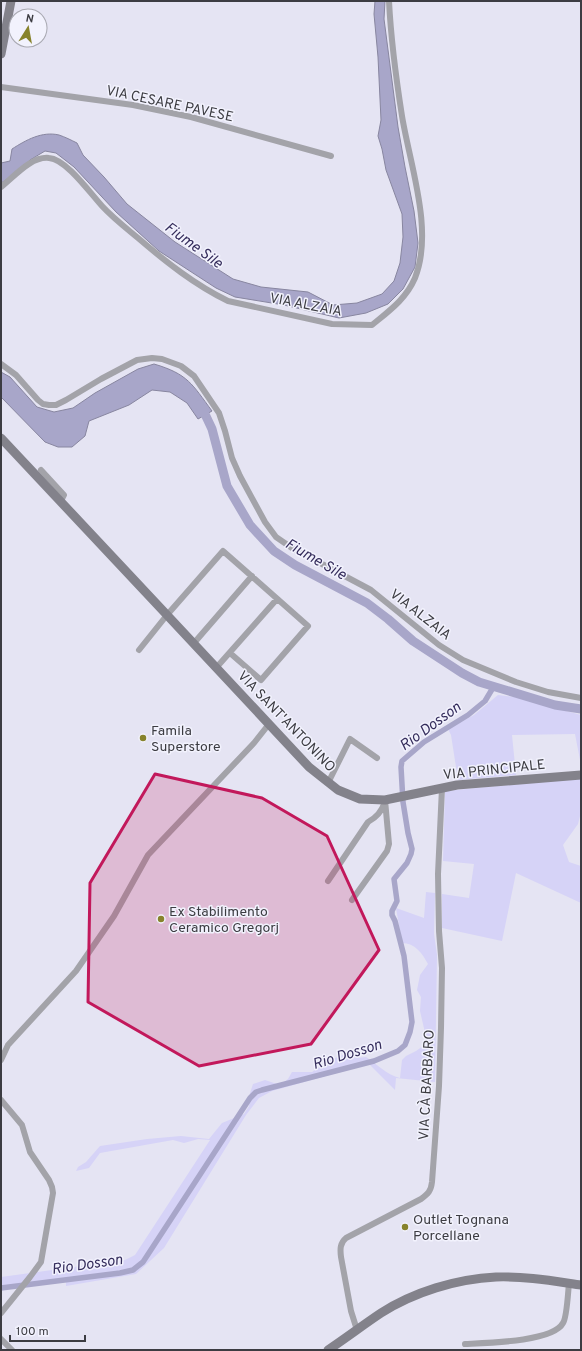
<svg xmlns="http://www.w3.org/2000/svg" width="582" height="1351" viewBox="0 0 582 1351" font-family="Overpass,sans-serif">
  <rect width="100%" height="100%" fill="#e5e4f3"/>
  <path fill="#d6d3f7" d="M 498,695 L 515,697 L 581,715 L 581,765 L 575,734 L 512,735 L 516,775 L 458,780 L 451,735 L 448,729 L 474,715 Z
    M 581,778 L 581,812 L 578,824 L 563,845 L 569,862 L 581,866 L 581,903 L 516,873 L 502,941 L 442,928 L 442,894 L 469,898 L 474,864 L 443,861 L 445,791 Z
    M 426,892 L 435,893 L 434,934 L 437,955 L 435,1082 L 396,1078 L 395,1090 L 369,1064 L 272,1091 L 259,1098 L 246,1115 L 164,1248 L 136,1274 L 66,1286 L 66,1281 L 1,1290 L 1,1277 L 125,1260 L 135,1255 L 210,1140 L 198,1139 L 184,1143 L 173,1140 L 100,1153 L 89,1168 L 76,1171 L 78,1167 L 86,1162 L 100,1146 L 147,1139 L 181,1136 L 209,1139 L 222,1123 L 244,1114 L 249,1106 L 250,1093 L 253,1084 L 265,1080 L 280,1085 L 288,1079 L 292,1072 L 312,1072 L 330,1060 L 343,1055 L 348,1054 L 358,1058 L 366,1057 C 377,1064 387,1075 400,1078 L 402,1060 L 406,1056 L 416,1051 L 423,1046 L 426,1037 L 420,1011 L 421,997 L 417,990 L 420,975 L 428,964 C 422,953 415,943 402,943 L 396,908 L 424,918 Z"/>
  <path fill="#a8a6c9" stroke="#8886a0" d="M 375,1 L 385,1 L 384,19 L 398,127 L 405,167 L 414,211 L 418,243 L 415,267 L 403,289 L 388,304 L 366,313 L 339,318 L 284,305 L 235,297 L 216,288 L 159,251 L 116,212 L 74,167 L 56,153 L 45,151 L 30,160 L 16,174 L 1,183 L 1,163 L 10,161 L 12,149 C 26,140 42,131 59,135 C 65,137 71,140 77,143 L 83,155 L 104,177 L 127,204 L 175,242 L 233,279 L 261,287 L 308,292 L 333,305 L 357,303 L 382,294 L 394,281 L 400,263 L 403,237 L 402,214 L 386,170 L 382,149 L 378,136 L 381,120 L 378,57 L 374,14 Z
    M 154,364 C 188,374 192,384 212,411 L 198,419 L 187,403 L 170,392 L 152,390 L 129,405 L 89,421 L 85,436 L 72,447 L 58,447 L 45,442 L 1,397 L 1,372 L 10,377 L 37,407 L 54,412 L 73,408 L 95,393 L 138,369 Z"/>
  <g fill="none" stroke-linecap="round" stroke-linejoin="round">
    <path stroke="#a8a6c9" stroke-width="5.5" d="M 1,1288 L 120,1273 L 133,1270 L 143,1262 L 250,1098 L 256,1092 L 262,1090 L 374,1061 L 398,1051 L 405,1045 L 410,1032 L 412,1022 L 404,956 L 395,921 L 392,915 L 392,911 L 397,901 L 394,879 L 407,863 L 411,854 L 412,849 L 408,833 L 403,802 L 401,767 L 402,761 L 424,742 L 468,715 L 485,701 L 494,686"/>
    <path stroke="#a8a6c9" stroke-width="9" d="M 199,405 L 204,412 L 212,429 L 227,486 L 250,525 L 274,551 L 295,565 L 367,603 L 388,619 L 413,641 L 462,673 L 479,682 L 555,705 L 581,709"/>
    <path stroke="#a3a3a9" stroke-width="6" d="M 1,87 L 133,105 L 191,117 L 331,156
      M 1,187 C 14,177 31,156 49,158 C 66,159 90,193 102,206 C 113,218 126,228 138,238 C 166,262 195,285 228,301 L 332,324 L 372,325 C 389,311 406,299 415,278 C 434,231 410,165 402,116 C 396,78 391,40 389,1
      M 1,364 L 16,375 L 38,400 L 43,404 L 49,405 L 56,405 L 66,400 L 101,379 L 137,360 L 152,358 L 162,359 L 181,366 L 194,376 L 219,413 L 225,431 L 232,458 L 240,476 L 265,522 L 276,537 L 292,548 L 371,590 L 439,645 L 463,660 L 516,682 L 548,692 L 581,698
      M 41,470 L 64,495 L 61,501
      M 194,643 L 252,576
      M 139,650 L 167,615 L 223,551 L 308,626 L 261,680 L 230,653
      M 216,668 L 277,599
      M 328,783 L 350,739 L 377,758
      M 328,881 L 368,822 C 377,817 381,812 385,802
      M 352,900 L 387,851 L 389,844 L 385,800
      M 1,1060 L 8,1045 L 76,971 L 114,916 L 148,855 L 254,743 L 269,724
      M 1,1100 L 22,1125 L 30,1152 L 49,1180 L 52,1187 L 53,1193 L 41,1262 L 30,1277 L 1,1313
      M 357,1330 L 351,1311 L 341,1257 C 340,1249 340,1243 346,1238 L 421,1199 C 428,1194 431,1191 432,1182 L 439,1086 L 441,1028 L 442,968 L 439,931 L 438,874 L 442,788
      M 1,1339 L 12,1350
      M 465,1344 C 485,1343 553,1342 563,1323 C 567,1317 568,1292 569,1283"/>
    <path stroke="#83828b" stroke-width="9" d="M 1,54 L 11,1
      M 1,438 L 167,615 L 309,767 L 338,790 L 360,799 L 385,800 L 457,785 L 581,775
      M 328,1350 C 346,1338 363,1325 381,1313 C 414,1292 456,1279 496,1277 C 524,1276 553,1281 581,1285"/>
  </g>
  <path fill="#c2185b" fill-opacity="0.2" stroke="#c2185b" stroke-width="3" stroke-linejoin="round" d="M 155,774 L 262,798 L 327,836 L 379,950 L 311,1044 L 199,1066 L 88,1002 L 90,883 Z"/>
  <g fill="#87832c" stroke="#f2f2fd" stroke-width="1.5">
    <circle cx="143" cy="738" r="4"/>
    <circle cx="161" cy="919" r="4"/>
    <circle cx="405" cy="1227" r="4"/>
  </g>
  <g text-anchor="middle" stroke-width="3" stroke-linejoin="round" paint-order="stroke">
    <g font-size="14" fill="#3c3c42" stroke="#f2f2fd">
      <text transform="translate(170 103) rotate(12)" y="5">VIA CESARE PAVESE</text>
      <text transform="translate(306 304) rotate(11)" y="5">VIA ALZAIA</text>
      <text transform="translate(421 614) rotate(38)" y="5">VIA ALZAIA</text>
      <text transform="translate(287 721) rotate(46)" y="5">VIA SANT'ANTONINO</text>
      <text transform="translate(494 769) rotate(-6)" y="5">VIA PRINCIPALE</text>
      <text transform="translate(426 1085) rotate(-87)" y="5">VIA CÀ BARBARO</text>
    </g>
    <g font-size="14" fill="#3c3c42" stroke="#f2f2fd" text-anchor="start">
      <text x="151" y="735">Famila<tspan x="151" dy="16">Superstore</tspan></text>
      <text x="169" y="916">Ex Stabilimento<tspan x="169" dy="16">Ceramico Gregorj</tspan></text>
      <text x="413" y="1224">Outlet Tognana<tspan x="413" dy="16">Porcellane</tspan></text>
    </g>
    <g font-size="15" font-style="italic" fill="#352d5c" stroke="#f2f2fd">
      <text transform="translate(194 245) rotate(36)" y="5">Fiume Sile</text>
      <text transform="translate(316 559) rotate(30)" y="5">Fiume Sile</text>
      <text transform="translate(430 726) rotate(-36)" y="5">Rio Dosson</text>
      <text transform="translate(347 1054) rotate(-17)" y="5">Rio Dosson</text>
      <text transform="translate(87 1264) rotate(-8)" y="5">Rio Dosson</text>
    </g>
  </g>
  <rect width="582" height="1351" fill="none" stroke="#3c3c42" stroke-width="4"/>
  <g transform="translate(28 28) rotate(11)"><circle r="19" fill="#f2f2fd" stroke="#a9a9b2"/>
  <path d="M0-3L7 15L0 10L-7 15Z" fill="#87832c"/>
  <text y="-6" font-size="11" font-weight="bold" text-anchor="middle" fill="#3c3c42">N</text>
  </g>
  <path d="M10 1335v6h75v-6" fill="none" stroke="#3c3c42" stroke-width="2"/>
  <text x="16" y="1335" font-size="12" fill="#3c3c42" stroke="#f2f2fd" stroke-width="3" paint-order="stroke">100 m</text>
</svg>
